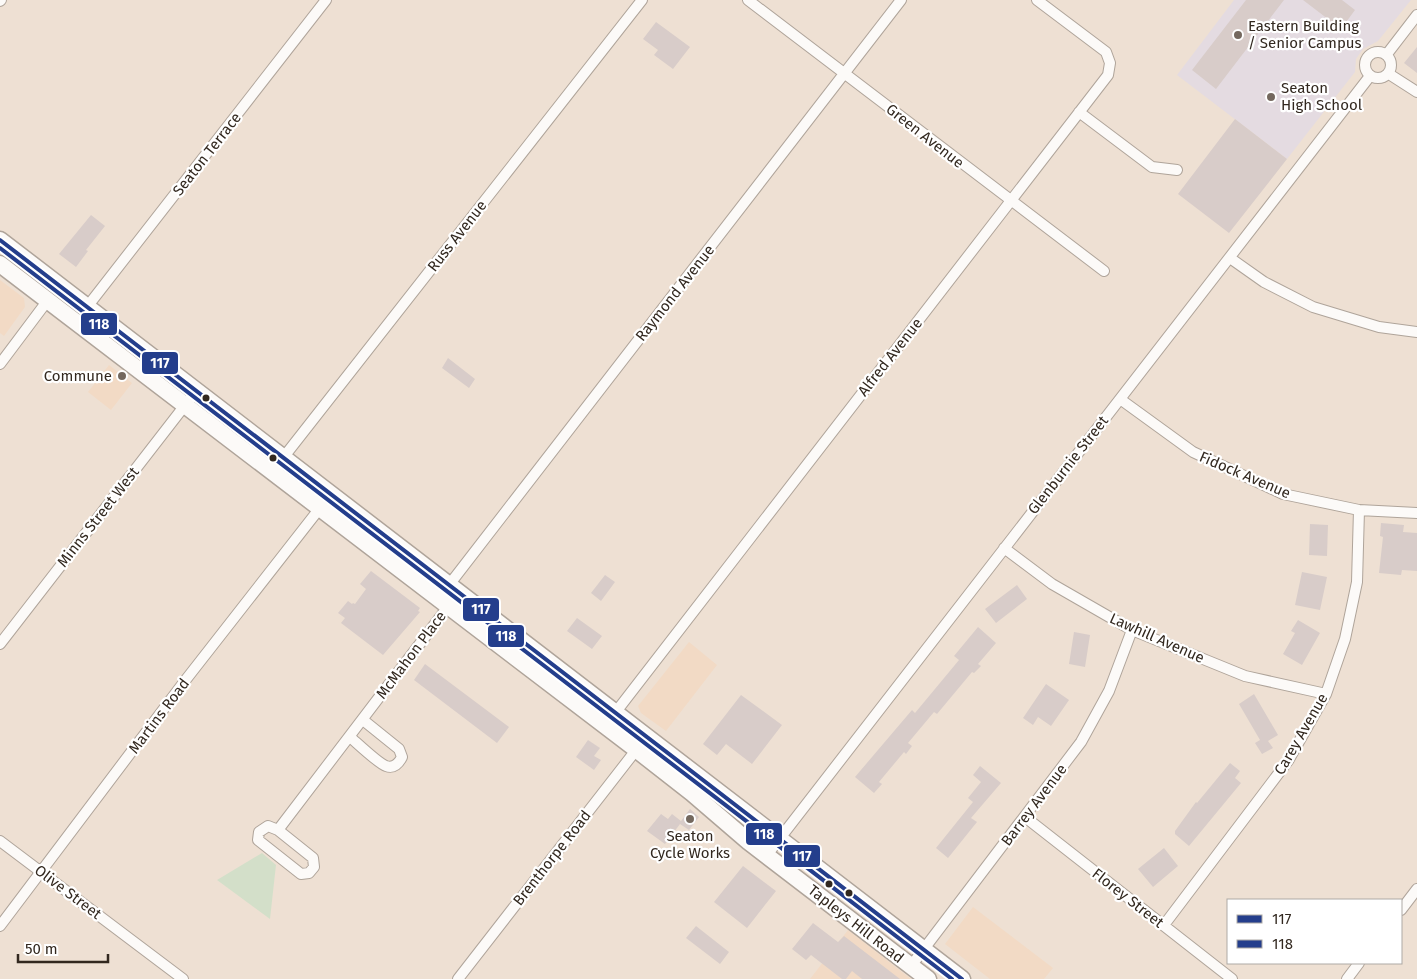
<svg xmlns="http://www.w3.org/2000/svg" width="1417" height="979" viewBox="0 0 1417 979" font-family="'Fira Sans',sans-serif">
  <rect width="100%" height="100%" fill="#eee0d3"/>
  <path fill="#f2dac5" d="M 0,280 L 24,298 L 25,307 L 4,336 L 0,333 Z
    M 109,365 L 132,383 L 111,410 L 88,392 Z
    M 689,642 L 717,665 L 666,731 L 641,713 L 638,706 Z
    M 973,907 L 1053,968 L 1044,979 L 990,979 L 945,944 Z
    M 848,930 L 911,979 L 810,979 Z"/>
  <path fill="#e4dbe1" d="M 1234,0 L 1411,0 L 1378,41 L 1363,49 L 1356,59 L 1355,72 L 1287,159 L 1177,75 Z"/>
  <path fill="#d3dfc9" d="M 262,853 L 276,865 L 270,919 L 217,880 Z"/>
  <path fill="#d8ccc9" d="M 1246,0 L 1284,0 L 1216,89 L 1192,70 Z
    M 1303,0 L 1342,0 L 1355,10 L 1341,29 Z
    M 656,22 L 690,47 L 673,69 L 654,55 L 658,50 L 643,39 Z
    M 1417,47 L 1417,73 L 1404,63 Z
    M 1235,119 L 1287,159 L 1229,233 L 1178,194 Z
    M 91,215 L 105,226 L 86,250 L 88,251 L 76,267 L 59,254 Z
    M 448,358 L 475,379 L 469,388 L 442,368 Z
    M 1381,523 L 1404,525 L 1403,532 L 1417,533 L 1417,571 L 1402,570 L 1401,575 L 1379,573 L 1383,537 L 1380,536 Z
    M 1310,524 L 1328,525 L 1327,556 L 1309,555 Z
    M 371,571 L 420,608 L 418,611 L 420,612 L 383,655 L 341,623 L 345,618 L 338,613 L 348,601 L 352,604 L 353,603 L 355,604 L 366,589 L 360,584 Z
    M 1302,572 L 1327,577 L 1320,610 L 1295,605 Z
    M 605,575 L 615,582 L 601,601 L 591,593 Z
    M 1017,585 L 1027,599 L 996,623 L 985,609 Z
    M 577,618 L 602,636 L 592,649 L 567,631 Z
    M 1298,620 L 1320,633 L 1302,665 L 1283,654 L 1295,633 L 1291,631 Z
    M 978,627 L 996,643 L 978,664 L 981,666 L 974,673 L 972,672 L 937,714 L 934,712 L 908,743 L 912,746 L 906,754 L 904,752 L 879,782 L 882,784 L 874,793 L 855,777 L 912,710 L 915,713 L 959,660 L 954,656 Z
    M 1074,632 L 1090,635 L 1085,667 L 1069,664 Z
    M 425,664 L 509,727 L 497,743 L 414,680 Z
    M 1046,684 L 1069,700 L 1051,726 L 1038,717 L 1033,725 L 1023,718 Z
    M 1254,694 L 1278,735 L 1268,741 L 1273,748 L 1262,754 L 1255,743 L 1260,740 L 1239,704 Z
    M 741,695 L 782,725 L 752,764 L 726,744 L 717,755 L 703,744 Z
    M 588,740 L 600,748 L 594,756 L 601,760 L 594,770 L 576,757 Z
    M 1230,763 L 1240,771 L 1235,778 L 1241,783 L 1189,846 L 1175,834 L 1175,831 L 1196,802 L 1197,803 Z
    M 980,766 L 1001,783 L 971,818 L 977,822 L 948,858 L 936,848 L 973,802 L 968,798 L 981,782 L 973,775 Z
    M 690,809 L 699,817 L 689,830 L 680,824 L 665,844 L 647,831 L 661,814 L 668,819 L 672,814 L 681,821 Z
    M 1164,848 L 1178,866 L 1153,887 L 1138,869 Z
    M 743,866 L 776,891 L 747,928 L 714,902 Z
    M 813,923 L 838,942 L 844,936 L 900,979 L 862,979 L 852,971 L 846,979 L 842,979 L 811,955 L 806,960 L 792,949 Z
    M 696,926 L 729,952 L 720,964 L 686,938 Z"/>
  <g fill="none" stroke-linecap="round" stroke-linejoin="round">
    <g stroke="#afa49a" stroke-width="12">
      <path id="minor" d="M 748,0 L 1104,271
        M 0,1 L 1,0
        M1365 65a13 13 0 1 1 26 0a13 13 0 1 1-26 0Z
        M 1387,54 L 1417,15
        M 1389,74 L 1417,92
        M 1079,112 L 1152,167 L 1177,170
        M 1230,258 L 1264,282 L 1313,307 L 1379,327 L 1417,332
        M 87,307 L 326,0
        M 0,364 L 48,300
        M 1120,399 L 1193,452 L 1283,494 L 1359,510 L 1417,513
        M 272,472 L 642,0
        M 1004,548 L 1052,584 L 1132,630 L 1245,676 L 1326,694
        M 0,644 L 196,391
        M 612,717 L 1108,75 L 1110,63 L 1106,52 L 1037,0
        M 350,737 C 357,743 379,764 386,766 C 394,769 399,763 402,757 L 399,749 L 363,720
        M 1025,817 L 1232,979
        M 278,830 L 313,858 L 314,867 L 309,873 L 301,874 L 258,840 L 259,832 L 268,826 L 278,830 L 441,616 L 448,606 L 449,585 L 901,0
        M 0,841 L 183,979
        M 767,855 L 1370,76
        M 1401,910 L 1417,889
        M 1164,925 L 1288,761 L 1326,694 L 1345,639 L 1357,582 L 1359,510
        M 0,926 L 184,682 L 320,508
        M 911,966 L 1081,742 L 1109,691 L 1132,630
        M 458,979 L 640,745
        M 1347,979 L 1359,963"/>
    </g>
    <g stroke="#afa49a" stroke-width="19">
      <path id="primary" d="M 0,240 L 962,979
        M 0,264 L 637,750 L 692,793 L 749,842 L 928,979"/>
    </g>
    <use href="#minor" stroke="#fcfaf8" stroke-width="10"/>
    <use href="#primary" stroke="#fcfaf8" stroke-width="16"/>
    <g stroke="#fff" stroke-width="8">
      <path id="bus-1" d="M 0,240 L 962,979"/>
    </g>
    <g stroke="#fff" stroke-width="8">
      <path id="bus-2" d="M 0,248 L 952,979"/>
    </g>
    <use href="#bus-1" stroke="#243e8c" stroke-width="4"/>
    <use href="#bus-2" stroke="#243e8c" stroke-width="4"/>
  </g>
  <g fill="#74685e" stroke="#fff" stroke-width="2">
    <circle cx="1238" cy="35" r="5"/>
    <circle cx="1271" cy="97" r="5"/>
    <circle cx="122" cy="376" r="5"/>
    <circle cx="690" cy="819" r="5"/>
  </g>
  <g fill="#32281f" stroke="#fff" stroke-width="2">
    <circle cx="206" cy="398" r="4.5"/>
    <circle cx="273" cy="458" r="4.5"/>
    <circle cx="829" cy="884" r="4.5"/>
    <circle cx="849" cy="893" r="4.5"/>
  </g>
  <g text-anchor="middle" stroke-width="4.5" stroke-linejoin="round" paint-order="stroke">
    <g font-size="15" fill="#32281f" stroke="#fff" text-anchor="start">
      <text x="1248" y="31">Eastern Building<tspan x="1248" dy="17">/ Senior Campus</tspan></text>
      <text x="1281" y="93">Seaton<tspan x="1281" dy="17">High School</tspan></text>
      <text x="112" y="381" text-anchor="end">Commune</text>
      <text x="690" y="841" text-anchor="middle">Seaton<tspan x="690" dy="17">Cycle Works</tspan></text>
    </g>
    <g font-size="15" fill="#32281f" stroke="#fff">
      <text transform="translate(925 136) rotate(38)" y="5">Green Avenue</text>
      <text transform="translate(207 154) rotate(-52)" y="5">Seaton Terrace</text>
      <text transform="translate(457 236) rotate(-52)" y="5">Russ Avenue</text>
      <text transform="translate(675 293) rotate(-52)" y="5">Raymond Avenue</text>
      <text transform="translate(890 357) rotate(-52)" y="5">Alfred Avenue</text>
      <text transform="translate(1068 465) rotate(-52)" y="5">Glenburnie Street</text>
      <text transform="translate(1245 475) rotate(23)" y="5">Fidock Avenue</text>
      <text transform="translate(98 517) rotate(-52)" y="5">Minns Street West</text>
      <text transform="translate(1157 638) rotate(24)" y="5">Lawhill Avenue</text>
      <text transform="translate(411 655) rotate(-53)" y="5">McMahon Place</text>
      <text transform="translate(159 716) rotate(-53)" y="5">Martins Road</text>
      <text transform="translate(1301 734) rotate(-60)" y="5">Carey Avenue</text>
      <text transform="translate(1034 805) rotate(-53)" y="5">Barrey Avenue</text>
      <text transform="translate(552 858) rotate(-52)" y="5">Brenthorpe Road</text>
      <text transform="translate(68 892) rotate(37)" y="5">Olive Street</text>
      <text transform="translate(1128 898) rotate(38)" y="5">Florey Street</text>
      <text transform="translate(856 924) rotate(38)" y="5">Tapleys Hill Road</text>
    </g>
  </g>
  <g stroke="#fff" stroke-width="2">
    <rect x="80" y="312" width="38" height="24" rx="5" fill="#243e8c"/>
    <rect x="141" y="351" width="38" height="24" rx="5" fill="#243e8c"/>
    <rect x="462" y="597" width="38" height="25" rx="5" fill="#243e8c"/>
    <rect x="487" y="624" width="38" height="24" rx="5" fill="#243e8c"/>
    <rect x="745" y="822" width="38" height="24" rx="5" fill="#243e8c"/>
    <rect x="783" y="844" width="38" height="24" rx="5" fill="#243e8c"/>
  </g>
  <g font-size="14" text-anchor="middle" font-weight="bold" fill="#fff">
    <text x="99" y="329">118</text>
    <text x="160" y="368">117</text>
    <text x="481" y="614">117</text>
    <text x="506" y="641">118</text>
    <text x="764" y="839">118</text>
    <text x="802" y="861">117</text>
  </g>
  <rect x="1227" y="899" width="175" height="65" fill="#ffffff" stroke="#ada9a5"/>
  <rect x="1237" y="915" width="25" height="8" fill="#243e8c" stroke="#ada9a5"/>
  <text x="1272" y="924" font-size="15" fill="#32281f">117</text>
  <rect x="1237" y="940" width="25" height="8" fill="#243e8c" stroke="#ada9a5"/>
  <text x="1272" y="949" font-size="15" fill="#32281f">118</text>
  <path d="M18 954v8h90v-8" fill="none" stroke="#32281f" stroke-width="2.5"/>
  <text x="25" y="954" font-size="15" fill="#32281f" stroke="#ffffff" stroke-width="4" paint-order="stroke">50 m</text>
</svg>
